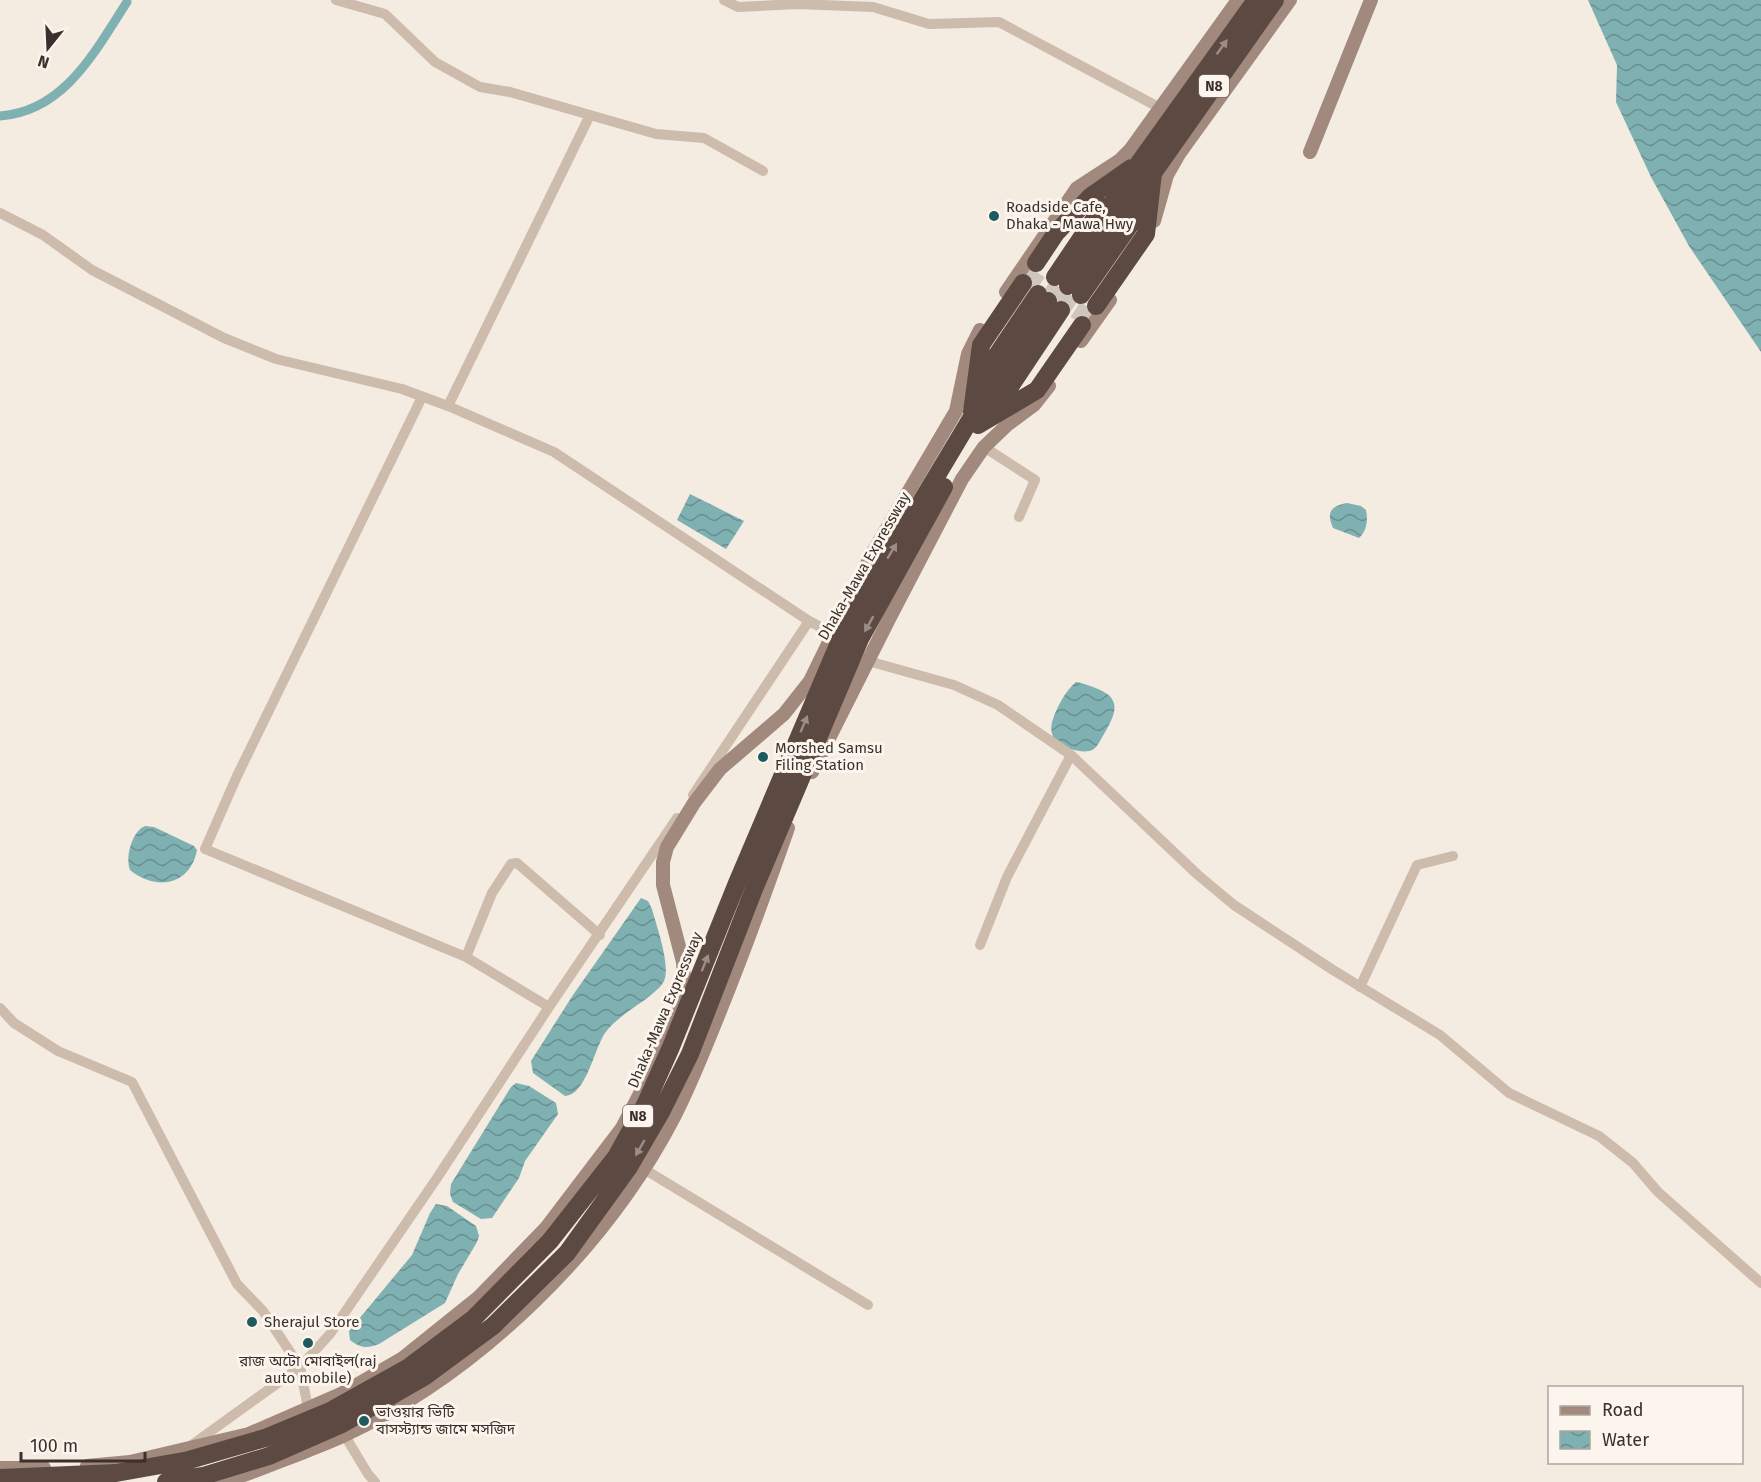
<svg xmlns="http://www.w3.org/2000/svg" width="1761" height="1482" viewBox="0 0 1761 1482" font-family="'Fira Sans','Noto Sans Bengali',sans-serif">
  <defs>
    <pattern id="water-waves" width="16" height="10" patternUnits="userSpaceOnUse" patternTransform="scale(1.5)"><rect width="16" height="10" fill="#7fb0b2"/><path d="M0 5q4-4 8 0t8 0" fill="none" stroke="#699091"/></pattern>
  </defs>
  <rect width="100%" height="100%" fill="#f4ebe1"/>
  <path fill="url(#water-waves)" d="M 1588,0 L 1761,0 L 1761,352 L 1689,246 L 1651,177 L 1616,102 L 1617,65 Z
    M 690,494 L 744,521 L 726,549 L 677,520 Z
    M 1347,503 L 1361,506 L 1366,510 C 1368,520 1367,531 1359,538 L 1333,528 C 1326,512 1331,506 1347,503 Z
    M 1076,682 C 1083,683 1090,686 1098,689 C 1123,699 1115,715 1104,734 C 1100,740 1097,750 1089,751 C 1081,753 1065,748 1058,743 C 1052,738 1050,730 1052,722 C 1056,709 1065,691 1076,682 Z
    M 145,826 L 154,827 L 194,846 L 197,850 C 190,886 156,891 130,870 C 125,858 132,831 145,826 Z
    M 641,898 L 648,901 L 652,909 C 656,925 671,965 664,981 C 656,997 619,1013 605,1033 C 594,1049 586,1095 565,1096 L 533,1073 L 531,1061 L 573,995 Z
    M 516,1083 L 529,1086 L 556,1103 L 558,1114 L 525,1161 L 519,1178 L 492,1218 L 481,1219 L 453,1202 L 450,1194 L 451,1184 L 511,1087 Z
    M 436,1204 L 447,1206 L 476,1226 L 479,1236 L 477,1242 L 458,1274 L 445,1303 L 379,1344 C 367,1349 360,1348 350,1340 L 349,1331 L 412,1255 L 430,1213 Z"/>
  <g fill="none" stroke-linecap="round" stroke-linejoin="round">
    <path stroke="#7fb0b2" stroke-width="9" d="M 0,116 C 65,111 95,51 127,2"/>
    <path stroke="#cfc6bd" stroke-width="18" stroke-dasharray="18 9" stroke-linecap="butt" d="M 1027,287 L 1041,267
      M 1048,301 L 1061,281
      M 1061,310 L 1074,290
      M 1078,322 L 1091,302"/>
    <path stroke="#cdbbac" stroke-width="10" d="M 336,0 L 385,14 L 435,62 L 480,87 L 510,92 L 656,134 L 704,138 L 763,171
      M 724,0 L 738,7 L 797,4 L 873,7 L 929,24 L 999,22 L 1162,109
      M 0,213 L 43,235 L 92,270 L 224,338 L 276,359 L 402,389 L 448,406 L 554,452 L 809,621
      M 422,397 L 237,776 L 205,849 L 466,957
      M 448,406 L 590,115
      M 984,447 L 1035,480 L 1019,517
      M 868,661 L 954,685 L 998,705 L 1071,755 L 1198,875 L 1234,905 L 1333,970 L 1440,1035 L 1509,1093 L 1599,1136 L 1633,1163 L 1658,1192 L 1761,1283
      M 693,795 L 809,621 L 832,633
      M 980,945 L 1007,877 L 1071,755
      M 1360,987 L 1417,865 L 1453,856
      M 549,1007 L 466,957 L 492,893 L 511,864 L 517,863 L 600,935
      M 0,1008 L 14,1023 L 58,1051 L 132,1082 L 237,1284 L 263,1311 L 300,1367 L 308,1408
      M 644,1169 L 868,1305
      M 345,1436 L 368,1474 L 375,1482
      M 189,1447 L 300,1367 L 330,1334 L 437,1178 L 549,1007 L 677,818"/>
    <path stroke="#a18a7d" stroke-width="14" d="M 1310,152 L 1371,0
      M 1154,221 L 1167,175 L 1179,154 L 1290,0
      M 1006,292 L 1077,188 L 1120,160 L 1130,150 L 1238,0
      M 1081,341 L 1110,300
      M 812,772 L 890,617 L 962,479 L 984,447 L 1007,425 L 1034,405 L 1049,386
      M 87,1466 L 130,1462 L 249,1434 L 341,1394 L 403,1358 L 479,1297 L 546,1228 L 622,1128 L 644,1086 L 681,999 L 684,983 L 683,962 L 663,885 L 663,862 L 667,847 L 694,803 L 720,769 L 784,714 L 810,681 L 873,552 L 956,411 L 968,354 L 980,330
      M 0,1468 L 44,1468
      M 222,1482 C 244,1476 265,1467 286,1459 C 306,1451 326,1444 345,1435 C 480,1372 606,1248 674,1117 C 691,1084 704,1050 718,1016 C 743,954 766,891 788,828"/>
    <path stroke="#5c4a42" stroke-width="18" d="M 1100,222 L 1139,163 L 1256,0
      M 1036,263 L 1056,233 L 1091,196 L 1131,168
      M 1055,277 L 1103,206
      M 1068,286 L 1104,234 L 1153,173 L 1275,0
      M 1081,295 L 1148,199
      M 1096,306 L 1146,234 L 1153,173
      M 978,383 L 1038,294
      M 972,412 L 981,345 L 1023,283
      M 992,414 L 1061,310
      M 978,425 L 1037,390 L 1082,325
      M 0,1478 L 116,1473 L 189,1460 L 265,1438 L 330,1411 L 409,1367 L 473,1319 L 550,1241 L 616,1157 L 646,1103 L 671,1047 L 737,883 L 844,631 L 970,420 L 1048,301
      M 166,1482 L 203,1476 L 269,1456 L 342,1424 L 424,1377 L 493,1326 L 567,1253 L 629,1167 L 661,1112 L 690,1054 L 754,889 L 860,639 L 944,487"/>
  </g>
  <defs><path id="oneway-solid" d="M-6-.8H1V-3.2L6.5 0L1 3.2V.8H-6Z" transform="scale(1.5)"/></defs>
  <g fill="#9c8e87">
    <use href="#oneway-solid" transform="translate(1222 47) rotate(-54)"/>
    <use href="#oneway-solid" transform="translate(892 551) rotate(-59)"/>
    <use href="#oneway-solid" transform="translate(869 624) rotate(119)"/>
    <use href="#oneway-solid" transform="translate(804 724) rotate(-67)"/>
    <use href="#oneway-solid" transform="translate(705 963) rotate(-68)"/>
    <use href="#oneway-solid" transform="translate(640 1148) rotate(120)"/>
  </g>
  <g fill="#1f5a5e" stroke="#fbf5ee" stroke-width="2">
    <circle cx="994" cy="216" r="6"/>
    <circle cx="763" cy="757" r="6"/>
    <circle cx="252" cy="1322" r="6"/>
    <circle cx="308" cy="1343" r="6"/>
    <circle cx="364" cy="1421" r="6"/>
  </g>
  <g text-anchor="middle" stroke-width="6" stroke-linejoin="round" paint-order="stroke">
    <g fill="#fbf5ee" stroke="#756b66" stroke-width="1.5">
      <rect x="1199" y="75" width="30" height="22" rx="4.5"/>
      <rect x="623" y="1105" width="30" height="22" rx="4.5"/>
    </g>
    <g font-size="14" font-weight="bold" fill="#3b302b">
      <text x="1214" y="91">N8</text>
      <text x="638" y="1121">N8</text>
    </g>
    <g font-size="15" fill="#3b302b" stroke="#fbf5ee" text-anchor="start">
      <text x="1006" y="212">Roadside Cafe,<tspan x="1006" dy="17">Dhaka - Mawa Hwy</tspan></text>
      <text x="775" y="753">Morshed Samsu<tspan x="775" dy="17">Filing Station</tspan></text>
      <text x="264" y="1327">Sherajul Store</text>
      <text x="308" y="1366" text-anchor="middle">রাজ অটো মোবাইল(raj<tspan x="308" dy="17">auto mobile)</tspan></text>
      <text x="376" y="1417">ভাওয়ার ভিটি<tspan x="376" dy="17">বাসস্ট্যান্ড জামে মসজিদ</tspan></text>
    </g>
    <g font-size="15" fill="#3b302b" stroke="#fbf5ee">
      <text transform="translate(864 566) rotate(-60)" y="5">Dhaka-Mawa Expressway</text>
      <text transform="translate(665 1010) rotate(-67)" y="5">Dhaka-Mawa Expressway</text>
    </g>
  </g>
  <rect x="1548" y="1386" width="195" height="78" fill="#fbf5ee" stroke="#aea6a0" stroke-width="1.5"/>
  <rect x="1560" y="1406" width="30" height="9" fill="#a18a7d" stroke="#aea6a0" stroke-width="1.5"/>
  <text x="1602" y="1416" font-size="18" fill="#3b302b">Road</text>
  <rect x="1560" y="1431" width="30" height="18" fill="url(#water-waves)" stroke="#aea6a0" stroke-width="1.5"/>
  <text x="1602" y="1446" font-size="18" fill="#3b302b">Water</text>
  <g transform="translate(48 48) rotate(198)" stroke="#fbf5ee" stroke-width="4.5" paint-order="stroke">
  <path d="M0-4.5L10 22L0 15L-10 22Z" fill="#3b302b"/>
  <text y="-9" font-size="16" font-weight="bold" text-anchor="middle" fill="#3b302b">N</text>
  </g>
  <path d="M21 1452v9h124v-9" fill="none" stroke="#3b302b" stroke-width="3"/>
  <text x="30" y="1452" font-size="18" fill="#3b302b" stroke="#fbf5ee" stroke-width="4.5" paint-order="stroke">100 m</text>
</svg>
